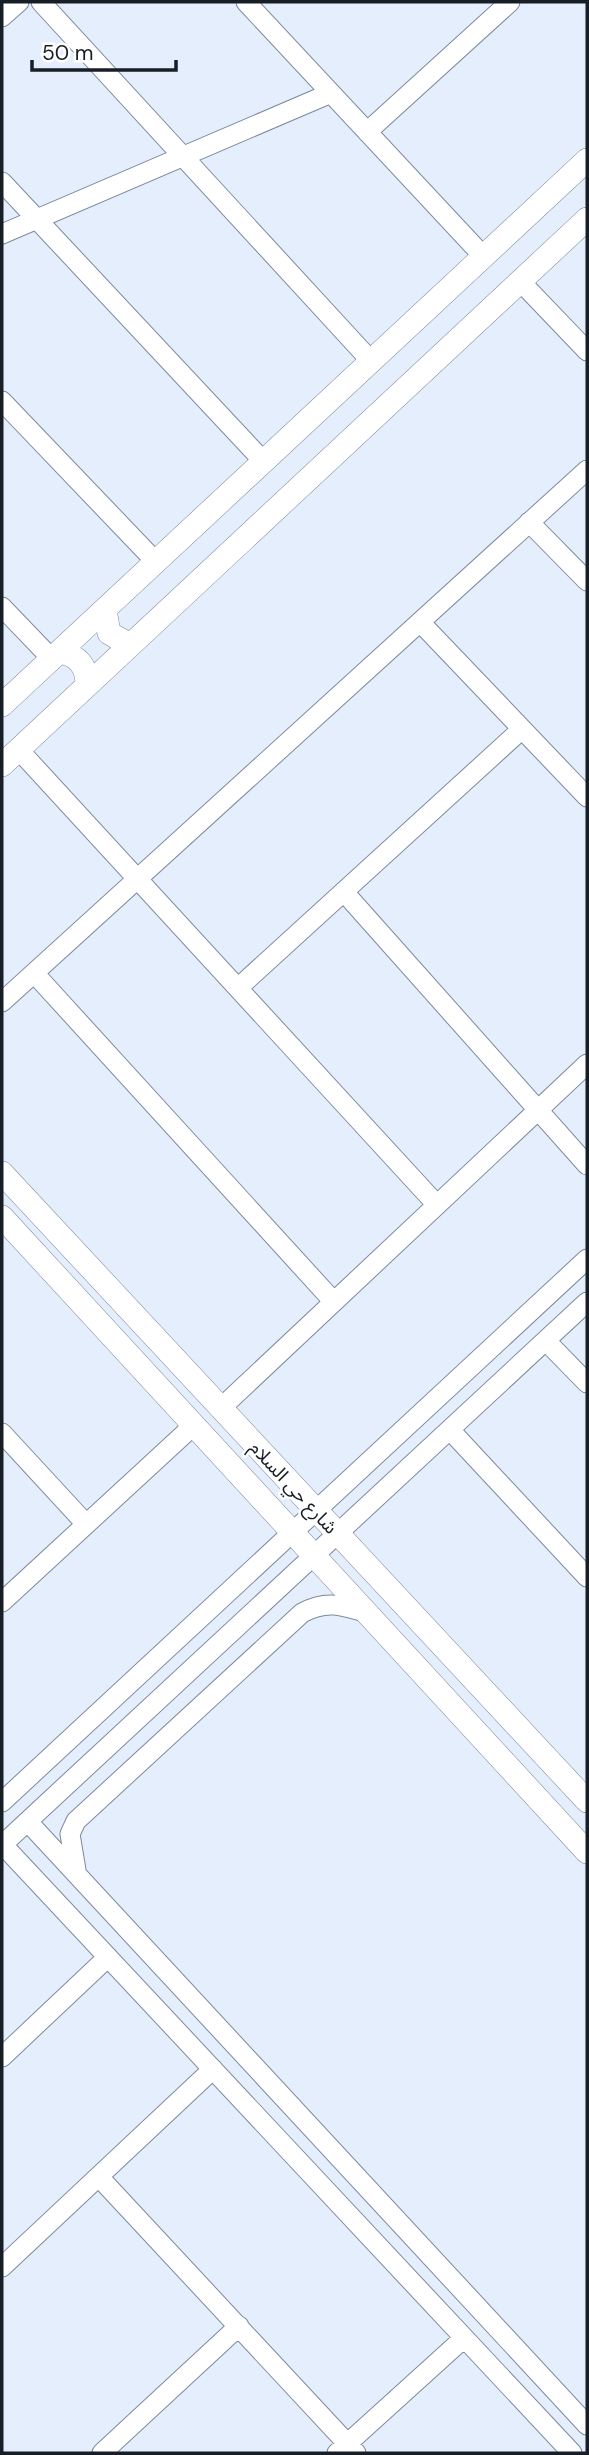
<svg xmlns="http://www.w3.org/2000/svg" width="589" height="2455" viewBox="0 0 589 2455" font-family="'DM Sans','Noto Sans Arabic',sans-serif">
  <rect width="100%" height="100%" fill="#e5eefc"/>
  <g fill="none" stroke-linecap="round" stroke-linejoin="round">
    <g stroke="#7d8a9e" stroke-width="21">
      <path id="minor" d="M 41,2 L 371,361
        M 246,2 L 483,256
        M 2,17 L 19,2
        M 367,132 L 510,2
        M 2,182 L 264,462
        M 2,234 L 331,93
        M 520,281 L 587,351
        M 2,401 L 156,562
        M 529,522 L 587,581
        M 2,607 L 51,658
        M 420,622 L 587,797
        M 18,749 L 437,1205
        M 344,892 L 587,1165
        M 34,973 L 334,1302
        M 238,988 L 522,729
        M 2,1002 L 587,470
        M 546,1341 L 587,1383
        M 221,1408 L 587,1064
        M 450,1430 L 587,1577
        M 2,1433 L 86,1524
        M 2,1602 L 194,1425
        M 2,1802 L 587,1259
        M 29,1823 L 587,2425
        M 2,1844 L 572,2453
        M 2,1845 L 587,1302
        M 76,1870 L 70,1834 L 76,1821 L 302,1613 C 326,1600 342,1605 367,1613
        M 2,2057 L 108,1957
        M 99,2177 L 356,2453
        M 2,2267 L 213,2069
        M 102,2453 L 239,2326
        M 337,2453 L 464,2338"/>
    </g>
    <g stroke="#7d8a9e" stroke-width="24">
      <path id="major" d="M 105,610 L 109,633 L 130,645
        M 59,652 C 78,655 87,666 87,685
        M 2,705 L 587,160
        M 2,765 L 587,219
        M 2,1173 L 587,1801
        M 2,1217 L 587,1852"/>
    </g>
    <use href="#minor" stroke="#fff" stroke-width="19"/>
    <use href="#major" stroke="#fff" stroke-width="23"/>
  </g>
  <g text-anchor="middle" stroke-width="5" stroke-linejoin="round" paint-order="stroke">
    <g font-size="19" fill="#181e26" stroke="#fff">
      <text transform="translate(294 1487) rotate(47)" y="7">شارع حي السلام</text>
    </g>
  </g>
  <rect width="589" height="2455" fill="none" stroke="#181e26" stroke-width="7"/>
  <path d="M32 60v10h144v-10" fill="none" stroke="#181e26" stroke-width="3.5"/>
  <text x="42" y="60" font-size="21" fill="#181e26" stroke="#ffffff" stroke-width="5" paint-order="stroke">50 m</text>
</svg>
